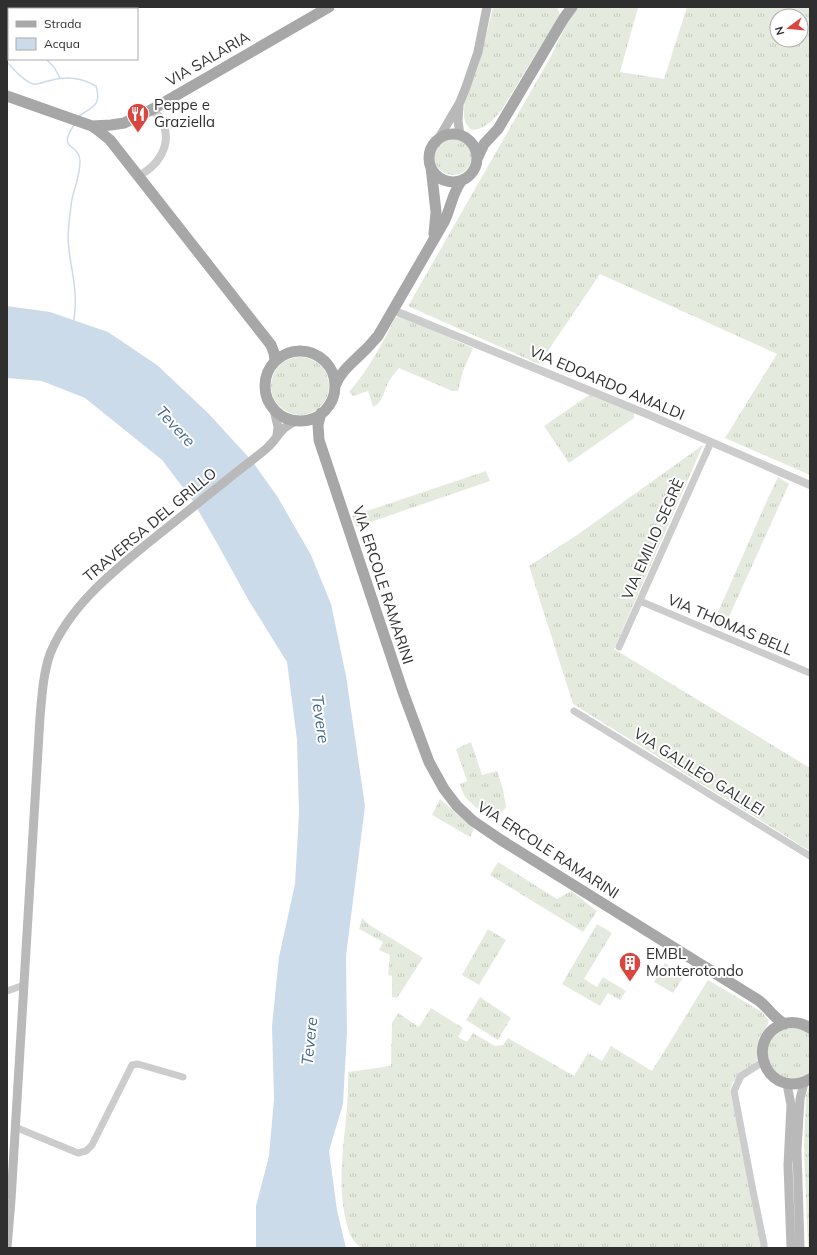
<svg xmlns="http://www.w3.org/2000/svg" width="817" height="1255" viewBox="0 0 817 1255" font-family="Mulish,sans-serif">
  <defs>
    <pattern id="grass-tufts" width="24" height="20" patternUnits="userSpaceOnUse"><rect width="24" height="20" fill="#e4ebde"/><path d="M3 7l-1-3M5 7V3M7 7l1-3M15 17l-1-3M17 17v-4M19 17l1-3" fill="none" stroke="#c4cabf"/></pattern>
  </defs>
  <rect width="100%" height="100%" fill="#fff"/>
  <path fill="url(#grass-tufts)" fill-rule="evenodd" d="M 493,7 L 557,7 L 560,15 L 558,22 L 539,49 L 501,111 C 493,120 485,129 472,130 C 467,127 464,121 464,114 C 463,98 473,82 478,67 C 484,47 488,27 493,7 Z
    M 579,7 L 638,8 L 620,72 L 664,79 L 687,7 L 810,7 L 810,475 L 725,438 L 777,354 L 600,274 L 539,364 L 408,306 L 550,58 L 572,13 ZM 777,16 L 801,16 L 801,40 L 777,40 Z
    M434 156a19 19 0 1 1 38 0a19 19 0 1 1-38 0Z
    M 399,316 L 473,348 L 463,371 L 458,391 L 452,391 L 399,368 C 396,372 392,376 389,381 C 384,390 383,403 373,407 L 368,391 L 353,396 L 349,392 C 368,370 383,343 395,318 Z
    M271 386a29 29 0 1 1 58 0a29 29 0 1 1-58 0Z
    M 589,395 L 634,413 L 634,418 L 569,463 L 544,426 Z
    M 703,445 L 614,649 L 810,768 L 810,851 L 573,704 L 529,566 L 577,535 Z
    M 486,471 L 490,481 L 356,527 L 352,516 Z
    M 778,477 L 789,484 L 723,630 L 712,626 L 768,498 Z
    M 471,742 L 482,775 L 497,771 L 503,789 L 506,807 C 495,822 489,817 477,808 C 472,804 466,799 463,793 C 462,791 461,787 460,784 L 467,781 L 456,749 Z
    M 440,799 L 474,829 L 470,837 L 432,815 Z
    M 498,862 L 557,899 L 571,891 L 597,911 L 583,932 L 490,875 Z
    M 362,918 L 368,924 L 423,958 L 397,998 L 392,997 L 392,976 L 388,975 L 390,955 L 379,950 L 383,942 L 359,929 Z
    M 597,924 L 612,933 L 584,979 L 597,987 L 603,977 L 626,991 L 620,1000 L 608,993 L 600,1006 L 562,984 Z
    M 488,929 L 506,940 L 479,985 L 462,975 Z
    M 665,963 L 684,976 L 673,993 L 654,982 Z
    M 708,980 L 762,1012 L 769,1021 C 767,1028 762,1032 759,1038 C 756,1047 757,1055 757,1064 L 733,1082 L 730,1090 L 762,1243 L 761,1248 L 361,1248 C 358,1245 353,1241 351,1236 C 349,1233 348,1228 347,1225 C 333,1175 350,1123 348,1072 L 391,1066 L 392,1023 L 398,1013 L 419,1027 L 431,1008 L 463,1028 L 458,1037 L 467,1042 L 473,1033 L 495,1046 L 503,1045 L 508,1038 L 574,1076 L 588,1053 L 602,1061 L 611,1046 L 652,1071 Z
    M 480,997 L 511,1018 L 498,1040 L 466,1020 Z
    M 789,1026 L 810,1032 L 810,1074 L 795,1080 L 778,1075 L 767,1060 L 768,1042 L 773,1034 Z
    M 810,1085 L 810,1248 L 808,1248 L 804,1149 L 806,1095 Z"/>
  <path fill="#ccdbea" d="M 7,306 L 50,312 L 108,332 L 157,365 L 208,413 L 252,461 L 277,496 L 311,555 L 331,604 L 346,676 L 365,806 L 346,956 L 347,1032 L 343,1104 L 329,1151 L 337,1210 L 346,1248 L 256,1248 L 256,1206 L 269,1156 L 274,1099 L 272,1026 L 279,957 L 295,884 L 299,813 L 297,740 L 287,662 L 249,601 L 217,543 L 191,498 L 162,460 L 85,398 L 42,381 L 7,378 Z"/>
  <g fill="none" stroke-linecap="round" stroke-linejoin="round">
    <path stroke="#ccdbea" stroke-width="1.5" d="M 46,59 L 54,67 L 60,78
      M 7,62 C 12,68 25,82 33,84 C 37,85 43,82 48,81 C 64,76 81,77 96,86 C 102,106 92,107 79,116
      M 74,125 C 56,151 80,143 80,161 C 80,175 75,186 72,199 C 70,211 69,223 68,236 C 68,255 74,274 75,293 C 76,302 75,311 74,320"/>
    <path stroke="#ccc" stroke-width="7" d="M 640,601 L 810,673
      M 619,647 L 711,442
      M 574,711 L 810,856
      M 7,991 L 24,985
      M 763,1062 L 741,1076 L 734,1091 L 753,1191 L 764,1244 L 764,1248
      M 15,1127 L 78,1153 L 86,1151 L 92,1145 L 132,1065 L 138,1064 L 183,1077"/>
    <path stroke="#ccc" stroke-width="8" d="M 138,176 C 157,167 171,147 164,126 C 161,118 158,113 151,110
      M 393,310 L 649,415 L 810,485"/>
    <path stroke="#b9b9b9" stroke-width="9" d="M 459,106 L 458,121 L 460,135
      M 439,138 L 460,102 L 466,87 L 478,52 L 487,7
      M 274,410 L 278,427 L 277,435
      M 787,1084 L 791,1105 L 788,1165 L 791,1248
      M 7,1248 L 11,1200 L 40,717 C 42,696 43,674 50,654 C 69,607 110,574 148,543 C 178,519 208,495 238,471 C 248,463 258,456 267,448 C 279,437 280,427 298,420
      M 800,1248 L 797,1150 L 800,1099 L 804,1083"/>
    <path stroke="#a7a7a7" stroke-width="11" d="M 7,96 L 92,126 L 111,125 L 124,123 L 151,110 L 329,7
      M 92,126 L 99,131 L 110,140 L 271,345 L 274,353 L 275,361
      M429 158a24 24 0 1 1 48 0a24 24 0 1 1-48 0Z
      M 477,159 L 484,144 L 498,129 L 564,18 L 572,7
      M 431,167 L 436,212 L 434,234
      M265 386a35 35 0 1 1 70 0a35 35 0 1 1-70 0Z
      M 335,386 C 340,372 352,363 363,352 C 369,347 373,341 378,336 L 444,222 C 451,208 452,193 462,180
      M 321,413 L 318,425 L 319,440 L 403,692 L 429,762 L 444,789 L 457,806 L 473,821 L 501,840 L 758,1000 C 769,1008 772,1017 785,1024
      M 810,1028 C 802,1023 792,1021 783,1024 C 742,1039 768,1102 810,1079"/>
  </g>
  <defs>
    <g id="restaurant-pin" transform="scale(1.15)"><path d="M0 17L-7.5 6A9.5 9.5 0 1 1 7.5 6Z" fill="#d8463f" stroke="#fff"/><path d="M-5-6h1v4h1v-4h1v4h1v-4h1v5L-1.5 .5V6h-2V.5L-5-1ZM5-6V6H3V1.5H1.5Q1.5-4 5-6Z" fill="#fff"/></g>
    <g id="building-pin" transform="scale(1.15)"><path d="M0 17L-7.5 6A9.5 9.5 0 1 1 7.5 6Z" fill="#d8463f" stroke="#fff"/><path d="M-4-6H4V6H1V3H-1V6H-4ZM-2.5-4.3h1.7v1.8h-1.7ZM.8-4.3h1.7v1.8H.8ZM-2.5-1h1.7V.8h-1.7ZM.8-1h1.7V.8H.8Z" fill="#fff"/></g>
  </defs>
  <g fill-rule="evenodd">
    <use href="#restaurant-pin" x="138" y="114"/>
    <use href="#building-pin" x="630" y="963"/>
  </g>
  <g text-anchor="middle" stroke-width="4" stroke-linejoin="round" paint-order="stroke">
    <g font-size="15" fill="#2f2f2f" stroke="#fff">
      <text transform="translate(208 59) rotate(-30)" y="5">VIA SALARIA</text>
      <text transform="translate(607 383) rotate(23)" y="5">VIA EDOARDO AMALDI</text>
      <text transform="translate(150 525) rotate(-40)" y="5">TRAVERSA DEL GRILLO</text>
      <text transform="translate(653 539) rotate(-66)" y="5">VIA EMILIO SEGRÈ</text>
      <text transform="translate(383 585) rotate(72)" y="5">VIA ERCOLE RAMARINI</text>
      <text transform="translate(730 625) rotate(23)" y="5">VIA THOMAS BELL</text>
      <text transform="translate(699 772) rotate(32)" y="5">VIA GALILEO GALILEI</text>
      <text transform="translate(548 850) rotate(33)" y="5">VIA ERCOLE RAMARINI</text>
    </g>
    <g font-size="15" fill="#2f2f2f" stroke="#fff" text-anchor="start">
      <text x="154" y="110">Peppe e<tspan x="154" dy="17">Graziella</tspan></text>
      <text x="646" y="959">EMBL<tspan x="646" dy="17">Monterotondo</tspan></text>
    </g>
    <g font-size="16" font-style="italic" fill="#43678c" stroke="#fff">
      <text transform="translate(176 426) rotate(47)" y="6">Tevere</text>
      <text transform="translate(321 719) rotate(82)" y="6">Tevere</text>
      <text transform="translate(309 1041) rotate(-84)" y="6">Tevere</text>
    </g>
  </g>
  <rect width="817" height="1255" fill="none" stroke="#2f2f2f" stroke-width="16"/>
  <rect x="8" y="8" width="130" height="52" fill="#ffffff" stroke="#acacac"/>
  <rect x="16" y="21" width="20" height="6" fill="#a7a7a7" stroke="#acacac"/>
  <text x="44" y="28" font-size="12" fill="#2f2f2f">Strada</text>
  <rect x="16" y="38" width="20" height="12" fill="#ccdbea" stroke="#acacac"/>
  <text x="44" y="48" font-size="12" fill="#2f2f2f">Acqua</text>
  <g transform="translate(789 28) rotate(254)"><circle r="19" fill="#ffffff" stroke="#acacac"/>
  <path d="M0-3L7 15L0 10L-7 15Z" fill="#d8463f"/>
  <text y="-6" font-size="11" font-weight="bold" text-anchor="middle" fill="#2f2f2f">N</text>
  </g>
</svg>
